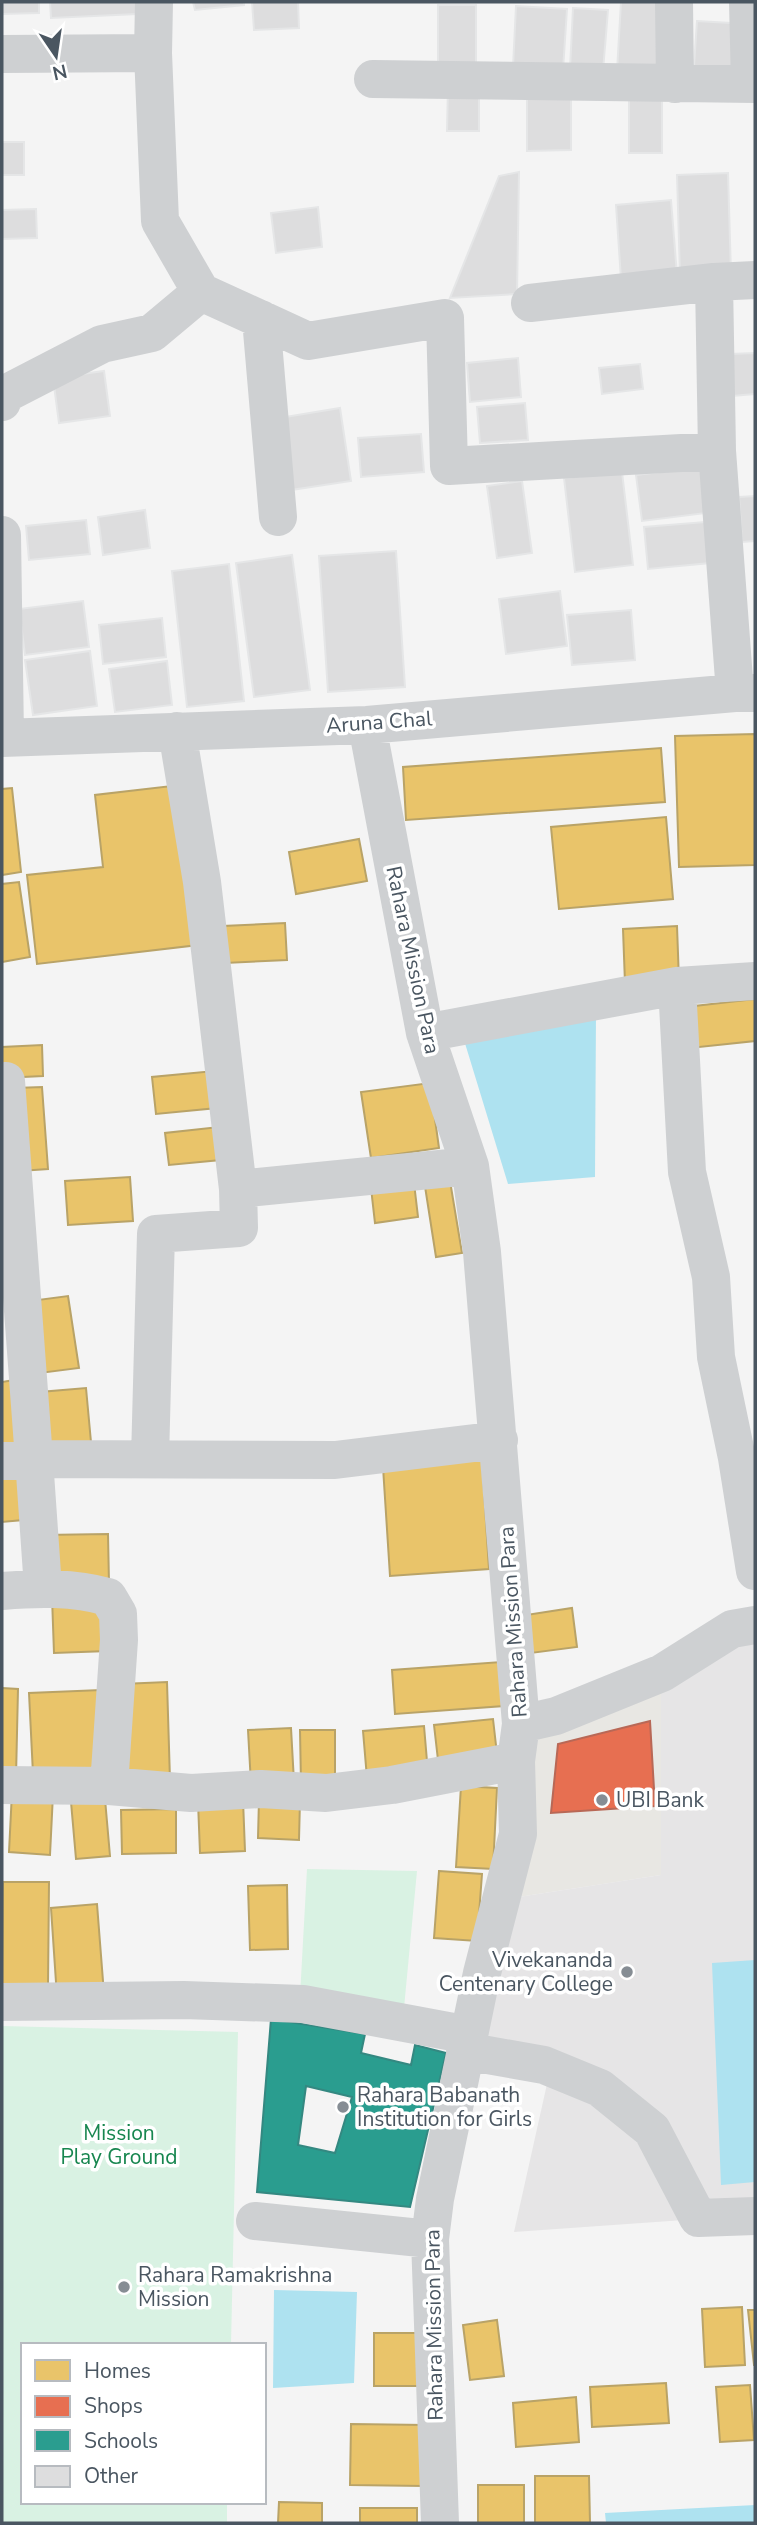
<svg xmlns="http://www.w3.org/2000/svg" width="757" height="2525" viewBox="0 0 757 2525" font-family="'Nunito Sans',sans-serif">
  <rect width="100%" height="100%" fill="#f4f4f4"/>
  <path fill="#e8e7e3" d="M 661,1681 L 661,1875 L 512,1898 L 531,1738 Z"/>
  <path fill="#e6e5e6" d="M 755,1636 L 755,2215 L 514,2232 L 553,2057 L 484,2046 L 512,1898 L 661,1875 L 661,1681 Z"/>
  <path fill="#d9f2e3" d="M 307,1869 L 417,1871 L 404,2008 L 300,1996 Z
    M 2,2026 L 238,2032 L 231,2345 L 23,2345 L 23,2502 L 227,2502 L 227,2523 L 2,2523 Z"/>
  <path fill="#aee2f0" d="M 596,1013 L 595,1177 L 508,1184 L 460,1027 Z
    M 755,1960 L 755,2182 L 721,2185 L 712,1963 Z
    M 274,2290 L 357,2292 L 354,2383 L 273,2388 Z
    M 755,2505 L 755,2523 L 606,2523 L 605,2513 Z"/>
  <path fill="#e9c46a" stroke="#b9a367" stroke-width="2" d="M 755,734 L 755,865 L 679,867 L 675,736 Z
    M 661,748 L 665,802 L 406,820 L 403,767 Z
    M 180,785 L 198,945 L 37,964 L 27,875 L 103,867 L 95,795 Z
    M 12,788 L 21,872 L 2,875 L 2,789 Z
    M 666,817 L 673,899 L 559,909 L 551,827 Z
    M 359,839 L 367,881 L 296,894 L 289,852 Z
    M 19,882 L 30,957 L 2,962 L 2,884 Z
    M 285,923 L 287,960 L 225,963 L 223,926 Z
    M 677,926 L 679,981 L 625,983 L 623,929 Z
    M 755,999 L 755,1041 L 690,1048 L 686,1007 Z
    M 42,1045 L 43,1076 L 2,1078 L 2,1047 Z
    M 214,1071 L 217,1108 L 156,1114 L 152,1077 Z
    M 430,1083 L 439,1148 L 371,1158 L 361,1092 Z
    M 42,1087 L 48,1169 L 20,1171 L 15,1088 Z
    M 228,1126 L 231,1159 L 169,1165 L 165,1133 Z
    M 449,1175 L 462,1253 L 436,1257 L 424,1180 Z
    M 130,1177 L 133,1221 L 68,1225 L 65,1181 Z
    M 414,1183 L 418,1217 L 375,1223 L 371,1188 Z
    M 68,1296 L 79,1368 L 40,1373 L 30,1301 Z
    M 14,1380 L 20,1444 L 2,1446 L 2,1382 Z
    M 86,1388 L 92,1453 L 46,1458 L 40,1392 Z
    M 482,1460 L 489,1569 L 390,1576 L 383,1467 Z
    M 19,1469 L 23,1520 L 2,1522 L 2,1471 Z
    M 108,1534 L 109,1584 L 44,1586 L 43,1535 Z
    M 107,1594 L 108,1651 L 54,1653 L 52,1597 Z
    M 572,1608 L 577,1647 L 531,1653 L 526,1615 Z
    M 501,1662 L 504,1706 L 395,1714 L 392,1670 Z
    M 167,1682 L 170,1780 L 125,1782 L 122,1684 Z
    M 2,1688 L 18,1689 L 16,1777 L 2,1776 Z
    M 101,1690 L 104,1771 L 33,1774 L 29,1693 Z
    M 493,1719 L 497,1754 L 438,1760 L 434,1725 Z
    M 424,1726 L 428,1773 L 367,1778 L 363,1731 Z
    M 291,1728 L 294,1782 L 251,1784 L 248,1730 Z
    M 300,1730 L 335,1730 L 335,1783 L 301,1784 Z
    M 461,1786 L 497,1788 L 493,1869 L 456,1867 Z
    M 12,1792 L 53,1794 L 50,1855 L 9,1852 Z
    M 105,1799 L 110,1856 L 76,1859 L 71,1802 Z
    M 259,1799 L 300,1800 L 299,1840 L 258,1838 Z
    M 243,1800 L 245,1851 L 200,1853 L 198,1802 Z
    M 176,1809 L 176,1853 L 122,1854 L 121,1810 Z
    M 439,1871 L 482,1874 L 477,1941 L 434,1938 Z
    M 3,1882 L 49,1882 L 48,1986 L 2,1986 Z
    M 287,1885 L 288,1949 L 250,1950 L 248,1886 Z
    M 97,1904 L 104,1994 L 57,1997 L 51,1908 Z
    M 742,2307 L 745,2365 L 705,2367 L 702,2309 Z
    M 748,2310 L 755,2310 L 755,2365 L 754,2365 Z
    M 497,2320 L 504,2376 L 470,2380 L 463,2325 Z
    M 374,2333 L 423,2333 L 423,2386 L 374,2386 Z
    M 666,2383 L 669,2423 L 592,2427 L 590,2387 Z
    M 750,2385 L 754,2440 L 720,2442 L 716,2387 Z
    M 576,2397 L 579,2442 L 516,2447 L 513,2403 Z
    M 351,2424 L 425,2425 L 424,2486 L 350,2485 Z
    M 535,2476 L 589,2476 L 590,2523 L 535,2523 Z
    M 478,2485 L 524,2485 L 524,2523 L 478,2523 Z
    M 279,2502 L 322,2503 L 322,2523 L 278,2523 Z
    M 360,2508 L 417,2508 L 417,2523 L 360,2523 Z"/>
  <path fill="#e76f51" stroke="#b86856" stroke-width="2" d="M 650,1721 L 655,1806 L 551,1813 L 558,1744 Z"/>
  <path fill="#2a9d8f" stroke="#348881" stroke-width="2" fill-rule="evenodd" d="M 271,2019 L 365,2034 L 361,2053 L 411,2065 L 415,2045 L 446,2053 L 410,2207 L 257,2192 ZM 306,2086 L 352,2097 L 335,2153 L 298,2145 Z"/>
  <path fill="#ddddde" stroke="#e5e6e7" stroke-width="2" d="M 2,2 L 39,2 L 39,13 L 2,14 Z
    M 50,2 L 136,2 L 137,14 L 51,18 Z
    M 193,2 L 244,2 L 244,5 L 195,10 Z
    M 252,2 L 298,2 L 299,28 L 254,30 Z
    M 621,2 L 663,2 L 659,73 L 617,71 Z
    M 438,5 L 476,5 L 476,64 L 438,64 Z
    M 516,6 L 567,9 L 563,70 L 513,67 Z
    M 573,8 L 608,10 L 603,71 L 570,69 Z
    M 697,21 L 748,24 L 745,70 L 694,66 Z
    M 448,86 L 479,86 L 479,131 L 447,131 Z
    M 527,92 L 571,92 L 571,150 L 527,151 Z
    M 629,94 L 662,94 L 662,153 L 629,153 Z
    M 2,142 L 24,142 L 24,175 L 2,175 Z
    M 519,172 L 517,294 L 450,298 L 499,176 Z
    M 728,173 L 731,274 L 680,275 L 677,175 Z
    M 671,200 L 677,275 L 621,279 L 616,205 Z
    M 318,207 L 322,247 L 276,253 L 271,213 Z
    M 36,209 L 37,238 L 2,239 L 2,210 Z
    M 755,353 L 755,394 L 732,396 L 730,354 Z
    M 518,358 L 521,397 L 470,402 L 467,363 Z
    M 640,364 L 643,389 L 602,394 L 599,368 Z
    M 104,371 L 110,416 L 59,423 L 53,378 Z
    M 525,403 L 528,440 L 480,443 L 477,407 Z
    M 340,408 L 351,481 L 291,490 L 279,418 Z
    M 421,434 L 424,472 L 361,477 L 358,438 Z
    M 700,467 L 706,513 L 642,521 L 636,475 Z
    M 622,472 L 633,565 L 575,572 L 564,478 Z
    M 522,481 L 532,553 L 497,558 L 487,486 Z
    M 755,496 L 755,541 L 742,542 L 739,497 Z
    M 145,510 L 150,548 L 103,555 L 98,517 Z
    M 86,520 L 90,554 L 29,560 L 26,526 Z
    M 705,522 L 710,563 L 648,569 L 644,527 Z
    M 396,551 L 405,687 L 328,692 L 319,556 Z
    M 292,555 L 310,690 L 254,697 L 236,563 Z
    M 229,564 L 244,701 L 187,707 L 172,571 Z
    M 560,591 L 567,646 L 506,654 L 499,599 Z
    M 83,601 L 89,647 L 25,655 L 19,609 Z
    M 631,610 L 635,660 L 572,665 L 567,615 Z
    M 162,618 L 166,657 L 103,664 L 99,625 Z
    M 90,651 L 97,706 L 33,715 L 25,660 Z
    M 167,661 L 172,705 L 115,712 L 109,669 Z"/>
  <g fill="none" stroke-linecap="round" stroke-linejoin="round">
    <path stroke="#ced0d2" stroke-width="38" d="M 154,2 L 153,53 L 160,221 L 201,292 L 308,341 L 445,318 L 449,466 L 717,451
      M 674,2 L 675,84
      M 748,2 L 750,84
      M 2,54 L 153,53
      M 373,79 L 755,84
      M 714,282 L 755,280
      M 530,303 L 714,282 L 717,451 L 735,693
      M 261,319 L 278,517
      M 2,402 L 3,395 L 102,344 L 152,333 L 201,292
      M 2,535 L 5,737
      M 367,725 L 425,1033 L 470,1166 L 482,1252 L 521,1724 L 516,1761 L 518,1834 L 482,1973 L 435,2199 L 430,2239 L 440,2523
      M 2,738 L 367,725 L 735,693 L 755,693
      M 677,986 L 687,1172 L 711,1277 L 716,1357 L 737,1458 L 755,1571
      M 425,1033 L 677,986 L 755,981
      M 238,1189 L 470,1166
      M 150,1459 L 156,1234 L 239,1228 L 238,1189 L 202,882 L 177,731
      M 2,1461 L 34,1459 L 6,1081
      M 43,1588 L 34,1459 L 335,1460 L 499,1440
      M 2,1591 C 37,1588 73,1587 108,1597 L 118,1614 L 119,1640 L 109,1786
      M 521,1724 L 556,1716 L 662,1673 L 732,1629 L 755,1625
      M 2,1785 L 109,1786 L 191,1793 L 261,1789 L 326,1793 L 392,1785 L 516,1761
      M 2,2002 L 184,2000 L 303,2004 L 469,2035
      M 465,2051 L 544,2065 L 600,2088 L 652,2130 L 698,2218 L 755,2216
      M 255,2221 L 430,2239"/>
  </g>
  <g fill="#868d94" stroke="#fff" stroke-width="2.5">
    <circle cx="602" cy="1800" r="7"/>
    <circle cx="627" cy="1972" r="7"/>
    <circle cx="343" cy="2107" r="7"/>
    <circle cx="124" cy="2287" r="7"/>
  </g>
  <g text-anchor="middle" stroke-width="7" stroke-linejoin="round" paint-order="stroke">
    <g font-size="21" fill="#4a5661" stroke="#fff">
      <text transform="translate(379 722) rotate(-4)" y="7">Aruna Chal</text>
      <text transform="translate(413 960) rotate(78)" y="7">Rahara Mission Para</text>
      <text transform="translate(513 1622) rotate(-94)" y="7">Rahara Mission Para</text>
      <text transform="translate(434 2325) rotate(-91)" y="7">Rahara Mission Para</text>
    </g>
    <g font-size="21" fill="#4a5661" stroke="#fff" text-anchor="start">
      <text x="616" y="1807">UBI Bank</text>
      <text x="613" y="1967" text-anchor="end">Vivekananda<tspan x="613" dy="24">Centenary College</tspan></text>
      <text x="357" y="2102">Rahara Babanath<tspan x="357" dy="24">Institution for Girls</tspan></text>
      <text x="138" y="2282">Rahara Ramakrishna<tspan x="138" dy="24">Mission</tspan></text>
    </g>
    <g font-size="21" fill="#17864f" stroke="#fff">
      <text x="119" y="2140">Mission<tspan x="119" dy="24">Play Ground</tspan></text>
    </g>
  </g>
  <rect width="757" height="2525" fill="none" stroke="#4a5661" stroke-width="7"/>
  <rect x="21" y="2343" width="245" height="161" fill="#ffffff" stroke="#b7bbc0" stroke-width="2"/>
  <rect x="35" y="2360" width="35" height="21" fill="#e9c46a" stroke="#b7bbc0" stroke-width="2"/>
  <text x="84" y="2378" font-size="21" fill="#4a5661">Homes</text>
  <rect x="35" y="2396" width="35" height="21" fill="#e76f51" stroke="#b7bbc0" stroke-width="2"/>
  <text x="84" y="2413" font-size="21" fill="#4a5661">Shops</text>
  <rect x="35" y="2430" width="35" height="21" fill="#2a9d8f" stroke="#b7bbc0" stroke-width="2"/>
  <text x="84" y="2448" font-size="21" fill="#4a5661">Schools</text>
  <rect x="35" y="2466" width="35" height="21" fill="#ddddde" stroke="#b7bbc0" stroke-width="2"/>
  <text x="84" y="2483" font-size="21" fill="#4a5661">Other</text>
  <g transform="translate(56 56) rotate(167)" stroke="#ffffff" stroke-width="5" paint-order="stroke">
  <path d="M0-5L12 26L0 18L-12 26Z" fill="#4a5661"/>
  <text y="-10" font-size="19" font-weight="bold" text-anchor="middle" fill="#4a5661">N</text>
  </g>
</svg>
